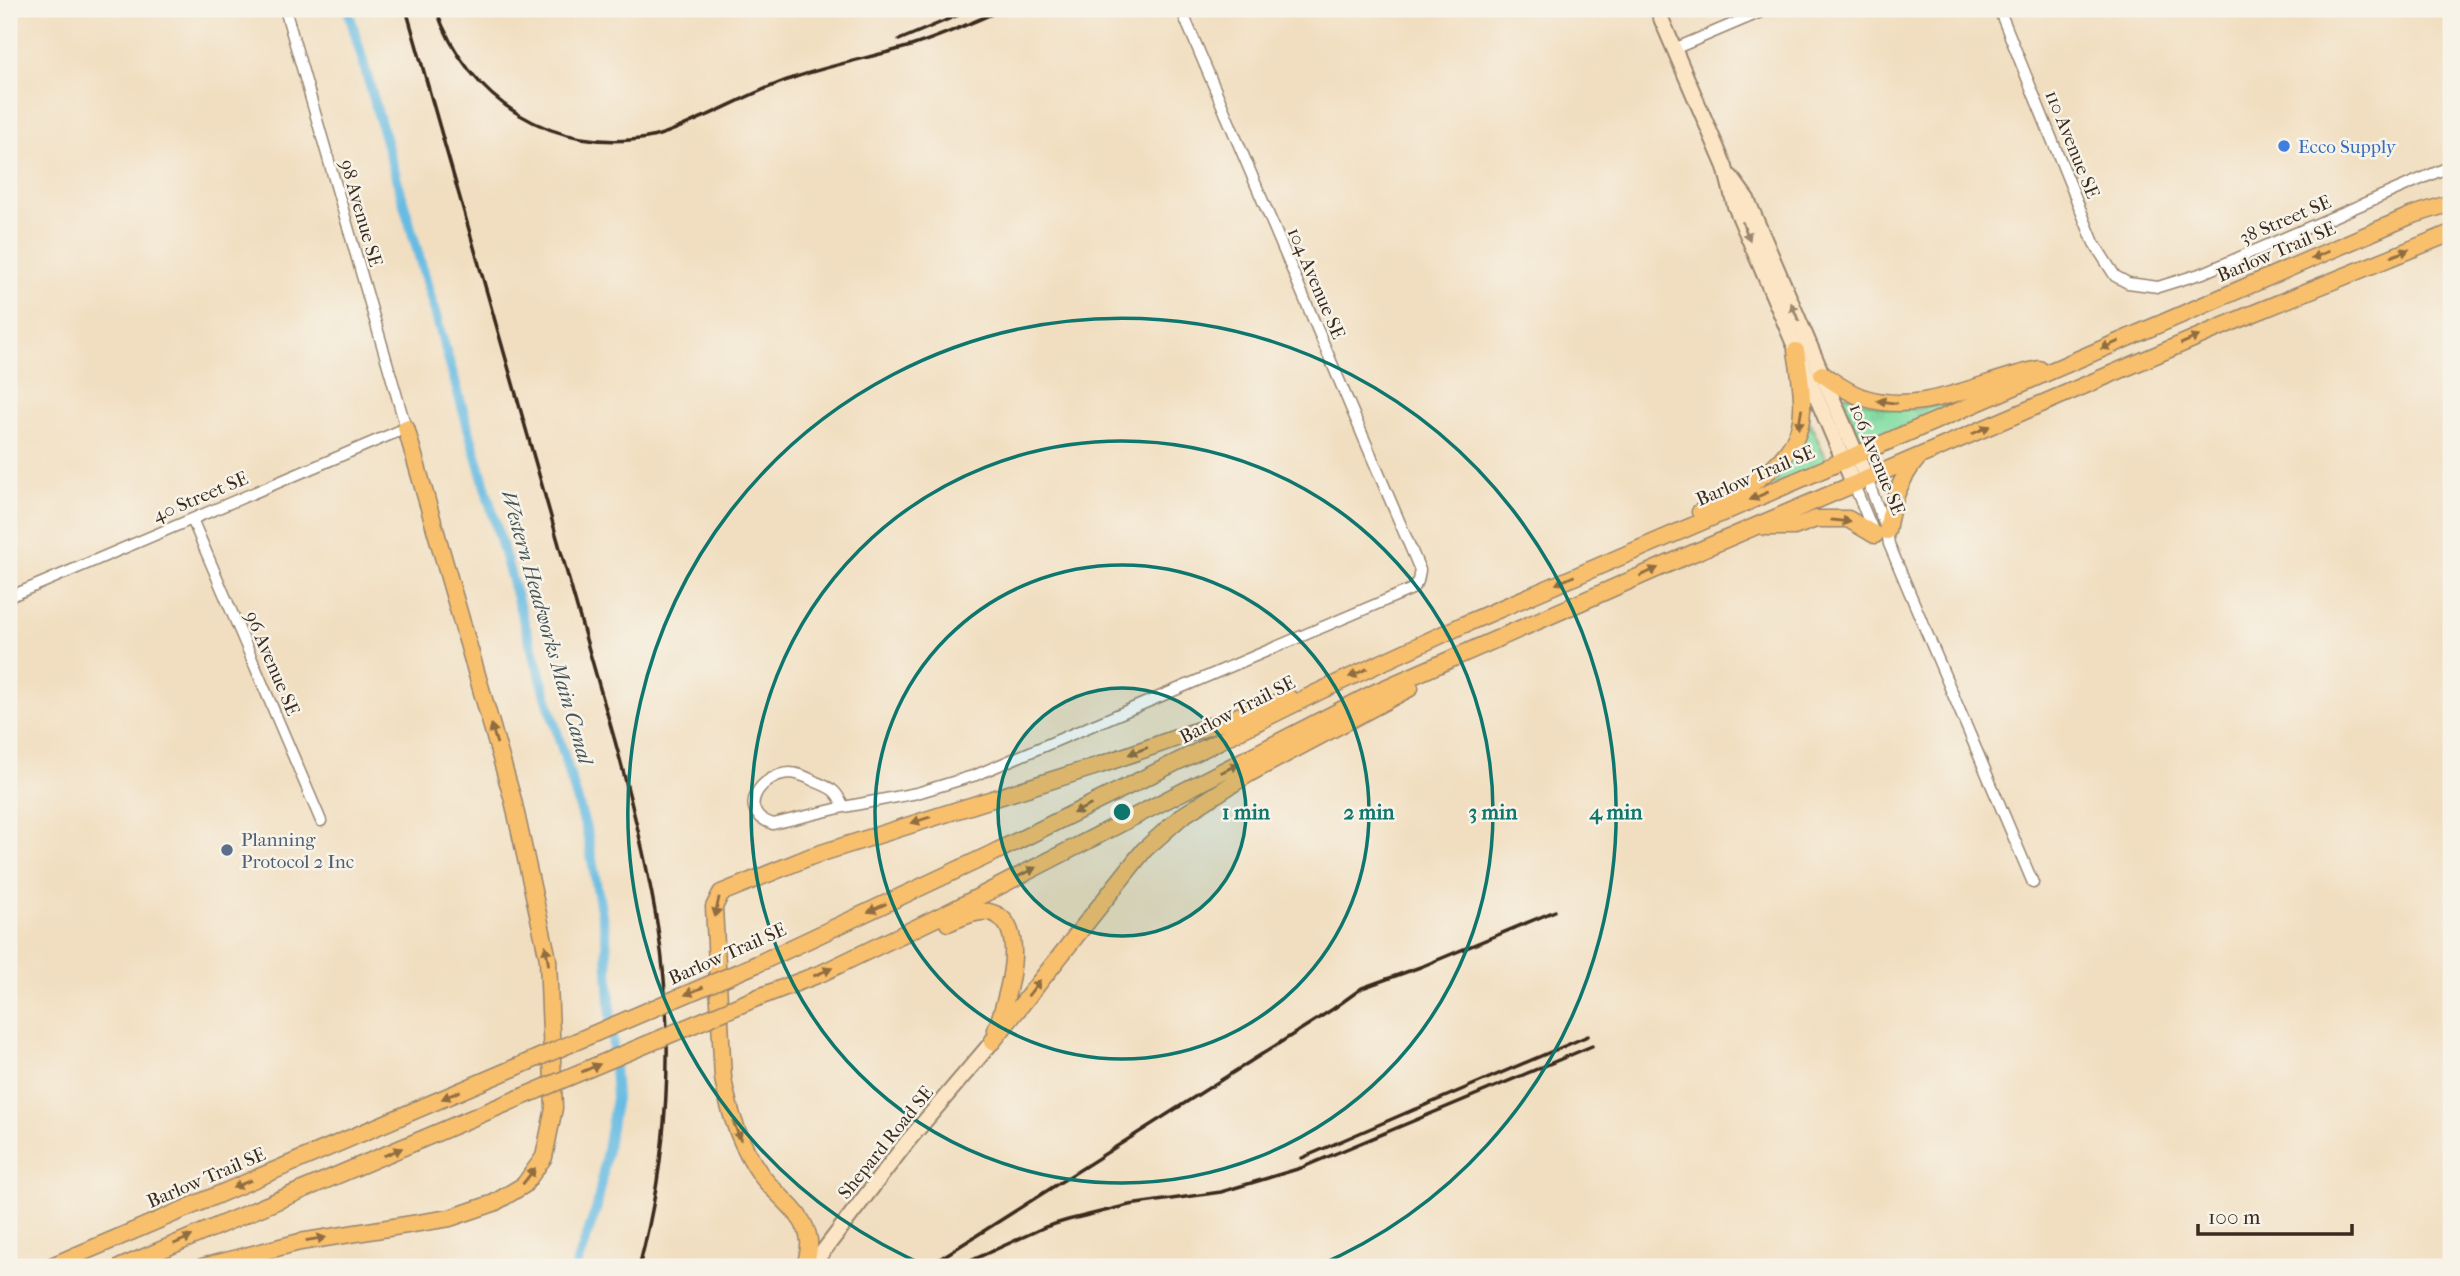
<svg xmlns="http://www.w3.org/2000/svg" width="2460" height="1276" viewBox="0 0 2460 1276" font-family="'IM FELL French Canon',serif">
  <defs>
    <pattern id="grass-tufts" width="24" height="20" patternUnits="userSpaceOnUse" patternTransform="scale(1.75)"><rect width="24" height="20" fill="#85dea4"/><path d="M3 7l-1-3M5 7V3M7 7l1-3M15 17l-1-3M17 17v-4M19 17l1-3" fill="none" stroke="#74bf8d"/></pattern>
  </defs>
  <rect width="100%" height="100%" fill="#f7f3e8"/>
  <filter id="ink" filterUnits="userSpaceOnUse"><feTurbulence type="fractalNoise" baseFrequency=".0143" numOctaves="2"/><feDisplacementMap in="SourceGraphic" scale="14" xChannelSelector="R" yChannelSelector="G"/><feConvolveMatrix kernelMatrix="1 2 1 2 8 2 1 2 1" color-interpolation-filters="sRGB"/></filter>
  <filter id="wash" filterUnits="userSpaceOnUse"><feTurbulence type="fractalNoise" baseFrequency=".00686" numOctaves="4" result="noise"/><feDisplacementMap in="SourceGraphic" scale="28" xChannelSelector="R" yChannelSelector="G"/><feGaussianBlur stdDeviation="1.57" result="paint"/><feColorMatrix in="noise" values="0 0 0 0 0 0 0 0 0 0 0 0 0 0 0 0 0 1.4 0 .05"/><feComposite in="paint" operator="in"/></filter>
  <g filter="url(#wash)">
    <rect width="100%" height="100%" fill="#f1dec0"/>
    <path fill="url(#grass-tufts)" stroke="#608461" stroke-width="2" d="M 1845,395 C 1888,410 1896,414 1942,404 L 1944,409 L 1867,443 L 1860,440 L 1842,397 Z
      M 1807,416 L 1826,458 L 1825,463 L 1765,489 L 1763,484 L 1785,466 Z"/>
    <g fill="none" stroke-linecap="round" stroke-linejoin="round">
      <path stroke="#66bbe2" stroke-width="10" d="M 348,9 L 521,612 L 587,832 L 606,938 L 616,1098 L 597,1207 L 576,1267"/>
    </g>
  </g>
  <g filter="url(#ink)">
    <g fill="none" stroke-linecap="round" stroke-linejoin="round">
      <g stroke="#96846f" stroke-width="13">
        <path id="street" d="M 1999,9 L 2094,243 L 2115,276 L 2128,283 L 2158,287 L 2203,273 L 2451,166
          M 1674,49 L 1768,9
          M 1867,479 L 1887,531 L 1889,544 L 2033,883
          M 1854,485 L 1874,533
          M 192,519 L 321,821
          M 9,597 L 406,428 L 285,9
          M 844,807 C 836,790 833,789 816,782 C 808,778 800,773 790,773 C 761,774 734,811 773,824 L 844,807 L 917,793 L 976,775 L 1412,589 L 1418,581 L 1420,570 L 1181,9"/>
      </g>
      <g stroke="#96846f" stroke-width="18">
        <path id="secondary" d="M 1657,9 L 1725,167 L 1735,206 L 1854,485
          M 1731,177 L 1747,199 L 1867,479
          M 811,1267 L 907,1142 L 992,1042"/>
      </g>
      <g stroke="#96846f" stroke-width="19">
        <path id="primary" d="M 1822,374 C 1836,383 1850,394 1865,398 C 1923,416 1983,380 2039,369
          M 1700,512 C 1741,489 1801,465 1802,410 C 1803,391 1799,370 1796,351
          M 1765,527 L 1794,527 L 1816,519 L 1848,519 L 1875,535
          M 1887,531 C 1891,504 1899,480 1917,459
          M 948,923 C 960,918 976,910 989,912 C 1033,922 1005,1004 996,1030
          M 757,964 L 989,855 L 1318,692 L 1465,624 L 2410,216 L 2451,203
          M 759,997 L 822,973 L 955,909 L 1376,692 L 1670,563 L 2242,318 L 2451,233
          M 992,1042 L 1144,850 L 1182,816 L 1250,773 L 1410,688
          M 49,1267 L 514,1068
          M 121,1267 L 505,1104
          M 202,1267 L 300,1242 L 450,1218 L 494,1203 L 524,1185 L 544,1157 L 554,1108 L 548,959 L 513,800 L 406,428
          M 805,1267 C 807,1259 810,1248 809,1240 C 805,1212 776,1196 761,1175 C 740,1145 729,1114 723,1078 L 714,907 L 721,893 L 812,856 L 1100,765 L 1289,698"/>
      </g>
      <use href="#street" stroke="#fff" stroke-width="10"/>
      <use href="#secondary" stroke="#fce5c4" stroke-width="14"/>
      <use href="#primary" stroke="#f8bf6c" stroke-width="16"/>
      <path stroke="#3b2a1e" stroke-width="3.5" d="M 406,9 L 615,741 C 632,803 648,865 658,929 C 675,1040 668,1159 639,1267
        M 436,9 C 468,101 554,156 652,137 C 671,133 688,123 706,116 C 733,104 765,87 793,78 C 831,65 872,57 911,46 C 943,36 973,22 1004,9
        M 899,40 L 973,9
        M 1407,1113 L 1588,1036
        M 1302,1158 L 1415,1109
        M 927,1267 L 1333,1009 L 1362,988 L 1423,966 L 1555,911
        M 957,1267 L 1045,1227 L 1068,1220 L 1129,1205 L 1221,1192 L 1301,1168 L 1592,1046"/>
      <g stroke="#96846f" stroke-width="19" stroke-linecap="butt">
        <path id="primary-bridge" d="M 514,1068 L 757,964
          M 505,1104 L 759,997"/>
      </g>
      <use href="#primary-bridge" stroke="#f8bf6c" stroke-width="16"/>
    </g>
    <defs><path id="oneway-solid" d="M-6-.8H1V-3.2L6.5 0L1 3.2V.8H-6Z" transform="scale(1.75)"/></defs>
    <g fill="#9c8871">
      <use href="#oneway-solid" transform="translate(1746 231) rotate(67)"/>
      <use href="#oneway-solid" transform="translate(1795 312) rotate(-113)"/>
    </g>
    <g fill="#906d41">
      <use href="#oneway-solid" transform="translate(2400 253) rotate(-22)"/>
      <use href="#oneway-solid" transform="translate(2320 255) rotate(157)"/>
      <use href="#oneway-solid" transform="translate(2190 340) rotate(-23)"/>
      <use href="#oneway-solid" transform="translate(2110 345) rotate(157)"/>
      <use href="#oneway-solid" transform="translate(1887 402) rotate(-173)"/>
      <use href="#oneway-solid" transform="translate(1800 419) rotate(99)"/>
      <use href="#oneway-solid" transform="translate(1981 430) rotate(-24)"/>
      <use href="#oneway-solid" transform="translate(1759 496) rotate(157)"/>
      <use href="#oneway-solid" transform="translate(1841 521) rotate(6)"/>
      <use href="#oneway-solid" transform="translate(1649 572) rotate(-24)"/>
      <use href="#oneway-solid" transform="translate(1565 580) rotate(156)"/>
      <use href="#oneway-solid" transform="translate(1358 673) rotate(155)"/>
      <use href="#oneway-solid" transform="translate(494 734) rotate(-106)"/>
      <use href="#oneway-solid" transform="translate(1138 751) rotate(160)"/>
      <use href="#oneway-solid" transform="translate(1230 768) rotate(-27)"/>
      <use href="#oneway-solid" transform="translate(1082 809) rotate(154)"/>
      <use href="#oneway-solid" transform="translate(921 820) rotate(162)"/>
      <use href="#oneway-solid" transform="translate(1027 872) rotate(-27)"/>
      <use href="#oneway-solid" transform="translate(717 907) rotate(102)"/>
      <use href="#oneway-solid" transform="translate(877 908) rotate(155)"/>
      <use href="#oneway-solid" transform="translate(547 955) rotate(-99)"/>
      <use href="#oneway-solid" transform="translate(823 972) rotate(-23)"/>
      <use href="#oneway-solid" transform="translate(1034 988) rotate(-52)"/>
      <use href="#oneway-solid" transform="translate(694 991) rotate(157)"/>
      <use href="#oneway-solid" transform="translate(591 1068) rotate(-23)"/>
      <use href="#oneway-solid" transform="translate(451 1095) rotate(157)"/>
      <use href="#oneway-solid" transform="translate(737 1131) rotate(68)"/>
      <use href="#oneway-solid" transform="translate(393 1152) rotate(-23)"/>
      <use href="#oneway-solid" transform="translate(529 1176) rotate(-52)"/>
      <use href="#oneway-solid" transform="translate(242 1184) rotate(157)"/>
      <use href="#oneway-solid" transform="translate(316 1239) rotate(-9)"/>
      <use href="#oneway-solid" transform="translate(183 1240) rotate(-24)"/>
    </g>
  </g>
  <circle cx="1122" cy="812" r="124" fill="#0f766e" fill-opacity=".12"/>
  <g fill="none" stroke="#0f766e" stroke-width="3.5">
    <circle cx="1122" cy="812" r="124"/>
    <circle cx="1122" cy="812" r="247"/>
    <circle cx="1122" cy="812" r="371"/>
    <path d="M929 1267A494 494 0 1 1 1315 1267"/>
  </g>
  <circle fill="#3f7fe0" stroke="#f7f3e8" stroke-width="2.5" cx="2284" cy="146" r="7"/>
  <circle fill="#5c6f8a" stroke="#f7f3e8" stroke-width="2.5" cx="227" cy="850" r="7"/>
  <g text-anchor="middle" stroke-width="5" stroke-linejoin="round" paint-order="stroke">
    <g font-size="19" fill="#3b2a1e" stroke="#f7f3e8">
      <text transform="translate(2073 144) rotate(68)" y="7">110 Avenue SE</text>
      <text transform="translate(362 213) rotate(74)" y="7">98 Avenue SE</text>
      <text transform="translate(2285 219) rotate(-23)" y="7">38 Street SE</text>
      <text transform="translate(2276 251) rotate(-23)" y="7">Barlow Trail SE</text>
      <text transform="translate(1317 283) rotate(67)" y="7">104 Avenue SE</text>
      <text transform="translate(1878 459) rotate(68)" y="7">106 Avenue SE</text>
      <text transform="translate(1755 475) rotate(-23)" y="7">Barlow Trail SE</text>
      <text transform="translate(200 496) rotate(-23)" y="7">40 Street SE</text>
      <text transform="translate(273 663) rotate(67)" y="7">96 Avenue SE</text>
      <text transform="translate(1237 709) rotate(-27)" y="7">Barlow Trail SE</text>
      <text transform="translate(727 953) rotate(-24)" y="7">Barlow Trail SE</text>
      <text transform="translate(885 1142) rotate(-51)" y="7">Shepard Road SE</text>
      <text transform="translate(206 1177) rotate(-23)" y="7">Barlow Trail SE</text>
    </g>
    <g font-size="19" fill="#366cbe" stroke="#f7f3e8" text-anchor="start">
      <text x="2298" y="153">Ecco Supply</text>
    </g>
    <g font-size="19" fill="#4e5e75" stroke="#f7f3e8" text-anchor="start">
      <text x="241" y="846">Planning<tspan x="241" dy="22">Protocol 2 Inc</tspan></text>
    </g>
    <g font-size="21" font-style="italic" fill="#485659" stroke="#f7f3e8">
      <text transform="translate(547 627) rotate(74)" y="7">Western Headworks Main Canal</text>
    </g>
  </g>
  <circle cx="1122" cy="812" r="10" fill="#0f766e" stroke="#f7f3e8" stroke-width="3.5"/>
  <g font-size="21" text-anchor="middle" font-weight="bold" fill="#0f766e" stroke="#f7f3e8" stroke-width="5" stroke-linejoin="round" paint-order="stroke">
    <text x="1246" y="819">1 min</text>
    <text x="1369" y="819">2 min</text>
    <text x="1493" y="819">3 min</text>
    <text x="1616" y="819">4 min</text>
  </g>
  <rect width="2460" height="1276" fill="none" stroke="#f7f3e8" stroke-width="35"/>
  <path d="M2198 1224v10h154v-10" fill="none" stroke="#3b2a1e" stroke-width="3.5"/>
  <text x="2208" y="1224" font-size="21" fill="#3b2a1e" stroke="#f7f3e8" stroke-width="5" paint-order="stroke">100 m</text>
</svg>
